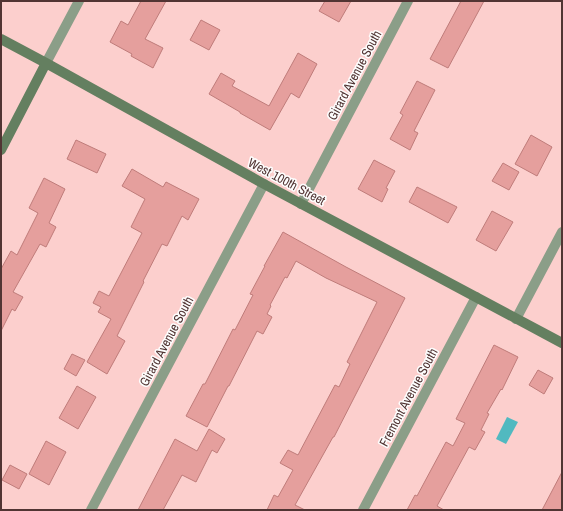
<svg xmlns="http://www.w3.org/2000/svg" width="563" height="511" viewBox="0 0 563 511" font-family="'Archivo Narrow',sans-serif">
  <rect width="100%" height="100%" fill="#fccfcd"/>
  <path fill="#51b9c0" d="M 507,417 L 518,422 L 506,444 L 496,439 Z"/>
  <path fill="#e59f9d" stroke="#bf7c7a" d="M 141,1 L 166,1 L 145,39 L 163,48 L 153,68 L 131,56 L 132,54 L 110,42 L 121,21 L 128,25 Z
    M 325,1 L 351,1 L 339,22 L 319,11 Z
    M 461,1 L 484,1 L 448,68 L 430,59 Z
    M 201,20 L 220,30 L 209,50 L 190,40 Z
    M 298,53 L 317,64 L 299,98 L 291,93 L 270,130 L 240,113 L 240,112 L 209,94 L 221,73 L 235,81 L 232,86 L 269,106 Z
    M 417,81 L 435,90 L 414,131 L 418,133 L 410,150 L 390,139 L 403,115 L 400,113 Z
    M 531,135 L 552,147 L 537,176 L 515,164 Z
    M 76,140 L 106,154 L 97,173 L 67,159 Z
    M 374,160 L 395,171 L 386,188 L 388,189 L 382,202 L 358,189 Z
    M 503,163 L 519,172 L 509,190 L 492,181 Z
    M 132,169 L 163,187 L 166,182 L 199,199 L 188,220 L 182,216 L 167,246 L 162,244 L 143,281 L 144,282 L 117,336 L 125,341 L 107,374 L 87,362 L 111,319 L 98,312 L 101,307 L 93,303 L 99,291 L 109,296 L 142,233 L 131,227 L 145,199 L 122,186 Z
    M 44,178 L 65,189 L 49,223 L 56,227 L 46,247 L 40,244 L 13,292 L 23,297 L 15,311 L 12,309 L 1,331 L 1,269 L 11,251 L 17,255 L 38,213 L 29,208 Z
    M 417,187 L 457,207 L 448,223 L 409,202 Z
    M 492,211 L 513,222 L 496,251 L 476,240 Z
    M 283,232 L 346,267 L 405,298 L 334,437 L 333,437 L 295,505 L 305,510 L 267,510 L 274,495 L 278,497 L 293,470 L 280,463 L 288,450 L 298,455 L 335,385 L 339,387 L 350,364 L 347,362 L 377,302 L 326,278 L 296,261 L 287,278 L 285,277 L 270,305 L 271,306 L 267,314 L 272,317 L 263,334 L 257,331 L 229,386 L 228,386 L 207,427 L 186,416 L 203,384 L 205,384 L 233,329 L 235,330 L 253,295 L 250,294 L 265,266 L 264,266 Z
    M 494,345 L 518,357 L 502,390 L 501,389 L 487,413 L 489,414 L 481,430 L 485,432 L 475,450 L 469,447 L 437,506 L 444,510 L 407,510 L 415,495 L 417,496 L 446,442 L 453,446 L 465,423 L 456,419 Z
    M 72,354 L 85,360 L 76,376 L 64,369 Z
    M 538,370 L 553,378 L 544,394 L 529,385 Z
    M 77,386 L 96,397 L 78,429 L 59,418 Z
    M 209,429 L 225,439 L 217,453 L 212,450 L 196,482 L 182,475 L 163,510 L 138,510 L 175,439 L 197,451 Z
    M 46,441 L 66,452 L 49,485 L 29,474 Z
    M 10,465 L 27,474 L 19,489 L 2,480 Z
    M 562,472 L 562,510 L 542,510 Z"/>
  <g fill="none" stroke-linecap="round" stroke-linejoin="round">
    <path stroke="#8b9e88" stroke-width="10" d="M 46,63 L 79,1
      M 301,204 L 408,1
      M 516,319 L 562,232
      M 91,510 L 264,184
      M 363,510 L 476,297"/>
    <path stroke="#647f60" stroke-width="10" d="M 1,39 L 46,63 L 264,184 L 562,343
      M 1,150 L 46,63"/>
  </g>
  <g text-anchor="middle" stroke-width="3" stroke-linejoin="round" paint-order="stroke">
    <g font-size="13" fill="#513433" stroke="#fdfdfd">
      <text transform="translate(354 75) rotate(-62)" y="5">Girard Avenue South</text>
      <text transform="translate(287 181) rotate(28)" y="5">West 100th Street</text>
      <text transform="translate(166 341) rotate(-62)" y="5">Girard Avenue South</text>
      <text transform="translate(408 397) rotate(-62)" y="5">Fremont Avenue South</text>
    </g>
  </g>
  <rect width="563" height="511" fill="none" stroke="#513433" stroke-width="4"/>
</svg>
